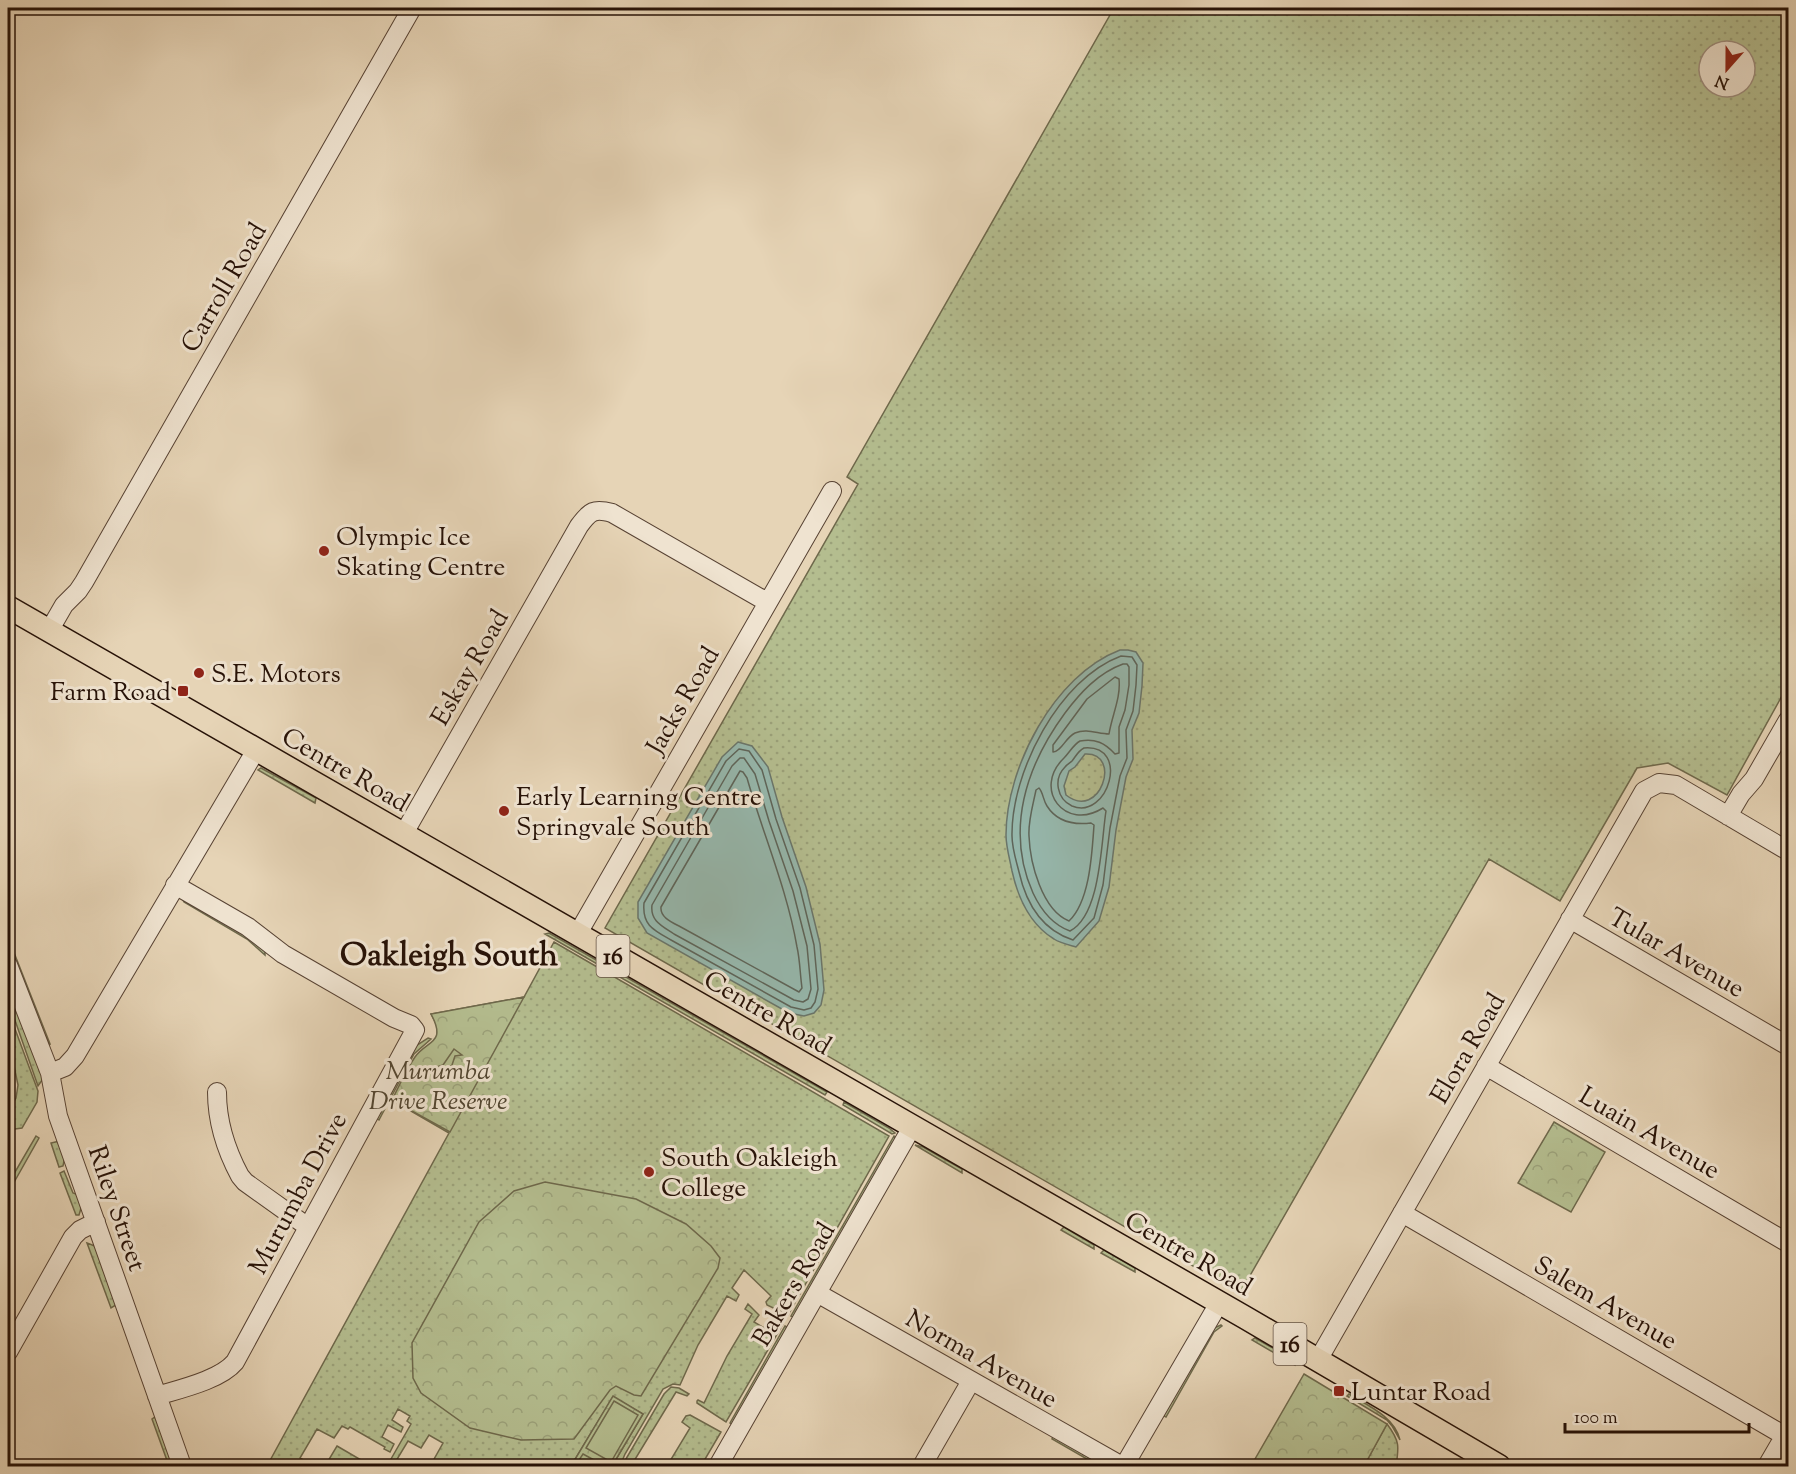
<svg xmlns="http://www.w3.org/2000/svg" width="1796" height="1474" viewBox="0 0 1796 1474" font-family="'Sorts Mill Goudy',serif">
  <defs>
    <pattern id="grass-dots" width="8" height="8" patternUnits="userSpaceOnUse" patternTransform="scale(1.5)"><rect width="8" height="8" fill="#b4bd8f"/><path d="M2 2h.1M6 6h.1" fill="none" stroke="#9ba17a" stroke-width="1.8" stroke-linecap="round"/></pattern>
    <pattern id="park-crowns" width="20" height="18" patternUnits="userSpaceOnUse" patternTransform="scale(1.5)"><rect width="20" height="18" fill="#b4bd8f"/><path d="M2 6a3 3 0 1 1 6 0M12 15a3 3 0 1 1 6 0" fill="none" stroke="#9ba17a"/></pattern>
  </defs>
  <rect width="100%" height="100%" fill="#e6d4b6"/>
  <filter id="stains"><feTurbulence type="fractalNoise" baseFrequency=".00333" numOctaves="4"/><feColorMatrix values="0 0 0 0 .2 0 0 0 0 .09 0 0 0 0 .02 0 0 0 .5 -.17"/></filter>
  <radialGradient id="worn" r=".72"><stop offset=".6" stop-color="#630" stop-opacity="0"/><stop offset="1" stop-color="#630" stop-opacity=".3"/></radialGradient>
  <path fill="url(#grass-dots)" stroke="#6e684b" stroke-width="1.5" fill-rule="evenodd" d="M 1114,8 L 1788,8 L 1788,685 L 1727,795 L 1668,763 L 1637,768 L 1560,901 L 1489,859 L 1240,1293 L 605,928 L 858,484 L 847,477 ZM 1709,51 L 1745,51 L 1745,87 L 1709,87 Z
    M 261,768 L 316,798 L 315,803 L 258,770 Z
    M 183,900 L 249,936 L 265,951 L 265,955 L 247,939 L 184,902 Z
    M 549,933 L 827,1092 L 825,1095 L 545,934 Z
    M 554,942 L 889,1136 L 788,1315 L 767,1305 L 766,1302 L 771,1296 L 744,1270 L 732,1288 L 739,1295 L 736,1301 L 727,1296 L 698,1345 L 680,1385 L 673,1384 L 663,1389 L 625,1454 L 620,1466 L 612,1466 L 643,1414 L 613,1397 L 571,1466 L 442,1466 L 433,1461 L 443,1443 L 429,1435 L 421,1448 L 408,1441 L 393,1466 L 387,1466 L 411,1424 L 407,1421 L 410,1416 L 398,1409 L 392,1420 L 403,1427 L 401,1432 L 388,1425 L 382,1437 L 394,1444 L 390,1452 L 384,1449 L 385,1447 L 350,1427 L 348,1429 L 342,1426 L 334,1438 L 317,1429 L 300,1458 L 312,1465 L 311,1466 L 267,1466 L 449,1133 L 392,1100 L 438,1103 L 437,1025 L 431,1014 L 524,997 Z
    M 11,945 L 50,1044 L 50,1045 L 36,1019 L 8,948 Z
    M 8,983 L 43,1079 L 38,1086 L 11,1009 L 8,998 Z
    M 8,1010 L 38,1091 L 37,1102 L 22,1128 L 8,1130 L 8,1112 L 16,1098 L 18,1085 L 8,1037 Z
    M 428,1038 L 431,1039 L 414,1054 L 379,1120 L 376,1118 L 414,1047 Z
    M 844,1102 L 889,1128 L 895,1133 L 892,1134 L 843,1105 Z
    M 894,1136 L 896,1140 L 794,1317 L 791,1316 Z
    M 60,1141 L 65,1156 L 63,1166 L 59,1167 L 51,1143 Z
    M 915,1145 L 923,1147 L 962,1169 L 962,1173 Z
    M 64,1171 L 73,1193 L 79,1195 L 82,1205 L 79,1215 L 76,1215 L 60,1173 Z
    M 1064,1227 L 1094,1245 L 1094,1249 L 1061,1230 Z
    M 87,1243 L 95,1246 L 116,1305 L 111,1308 Z
    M 1104,1250 L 1135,1268 L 1135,1272 L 1101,1253 Z
    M 748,1304 L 759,1315 L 754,1322 L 766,1329 L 773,1322 L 783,1324 L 726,1422 L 697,1403 L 697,1401 L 698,1400 L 704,1403 L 727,1356 L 752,1314 L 745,1309 Z
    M 1221,1325 L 1222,1326 L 1214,1332 L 1166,1417 L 1162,1415 L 1214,1328 Z
    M 785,1326 L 789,1328 L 733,1425 L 730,1423 Z
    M 1255,1338 L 1296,1361 L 1295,1365 L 1252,1340 Z
    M 671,1387 L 679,1388 L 689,1394 L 687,1396 L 676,1392 L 631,1466 L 625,1466 L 623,1464 L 664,1394 Z
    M 1349,1394 C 1367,1405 1395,1417 1400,1440 L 1392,1426 L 1387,1420 L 1347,1396 Z
    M 690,1415 L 721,1432 L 701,1466 L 667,1466 L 690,1428 L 682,1422 L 686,1416 Z
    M 155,1417 L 175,1466 L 169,1466 L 152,1419 Z
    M 1387,1424 C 1400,1441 1399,1447 1396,1466 L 1364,1466 Z
    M 1053,1436 L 1107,1466 L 1099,1466 L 1052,1439 Z
    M 337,1446 L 368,1464 L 367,1466 L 325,1466 Z"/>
  <path fill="url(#park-crowns)" stroke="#6e684b" stroke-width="1.5" d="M 524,997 L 450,1132 L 392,1100 C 399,1086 406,1070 415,1057 C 427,1040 447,1044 431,1014 Z
    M 1554,1122 L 1605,1152 L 1571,1212 L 1518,1183 Z
    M 545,1182 L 636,1199 L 686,1224 L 711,1246 L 720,1258 L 718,1268 L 641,1396 L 634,1395 L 616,1386 L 610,1390 L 574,1439 L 521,1440 L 470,1428 L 421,1393 L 413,1378 L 412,1343 L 479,1222 L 514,1191 Z
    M 1304,1374 L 1387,1424 L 1364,1466 L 1251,1466 Z
    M 613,1396 L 643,1414 L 612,1466 L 571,1466 Z"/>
  <path fill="#b4bd8f" stroke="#6e684b" stroke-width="1.5" d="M 454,1049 L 462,1055 L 455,1056 L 452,1065 L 443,1072 L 434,1072 L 436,1067 L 443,1065 Z
    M 36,1136 L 39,1138 L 8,1193 L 8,1184 Z
    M 614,1401 L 638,1415 L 611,1462 L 586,1448 Z
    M 583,1454 L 605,1466 L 575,1466 Z"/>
  <path fill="#96b8ad" stroke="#6a766b" stroke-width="1.5" fill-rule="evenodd" d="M 1120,650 L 1128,650 L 1136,652 L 1143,663 L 1142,686 L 1139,713 L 1132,730 L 1133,759 L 1126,777 L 1116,830 L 1109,887 L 1099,921 L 1076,947 C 1069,945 1060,943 1054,939 C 1031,925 1018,898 1012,871 C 1010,860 1006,847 1006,835 C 1006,768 1054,675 1120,650 ZM 1085,754 C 1123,752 1100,822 1066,795 L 1064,786 L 1069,771 L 1075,767 Z
    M 738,742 L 752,746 L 768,767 L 782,817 L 806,887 L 820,944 L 824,990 L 821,1005 L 814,1013 L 804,1016 L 789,1013 L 647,933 L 638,918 L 638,902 L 722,757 Z"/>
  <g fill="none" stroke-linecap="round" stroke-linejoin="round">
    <path stroke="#5e655a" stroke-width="1.5" d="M 1121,656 L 1132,657 L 1137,665 L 1136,685 L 1133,711 L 1126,730 L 1127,758 L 1120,776 L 1110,828 L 1103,885 L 1094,918 L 1073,940 C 1042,930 1026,903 1019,872 C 1016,860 1012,848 1012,836 C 1011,772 1059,679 1121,656 Z
      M 1123,664 L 1127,664 L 1129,667 L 1129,685 L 1125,710 L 1119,727 L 1119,753 L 1115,754 C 1105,743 1095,738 1080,741 C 1073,745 1070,752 1064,758 C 1032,789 1065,832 1103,808 L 1106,811 C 1101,842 1101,915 1070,931 C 1053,925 1041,910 1033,893 C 1005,830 1026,766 1065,713 C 1080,693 1098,673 1123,664 Z
      M 1115,677 L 1119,679 C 1121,698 1112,715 1109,734 C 1098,734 1087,728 1075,733 C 1065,738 1062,751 1053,752 L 1053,745 L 1087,699 Z
      M 1084,748 C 1131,744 1108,821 1072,806 C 1057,799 1053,779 1065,767 C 1067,764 1070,763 1072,761 C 1076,756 1078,751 1084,748 Z
      M 739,749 L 749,751 L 762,770 L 776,819 L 800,888 L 814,945 L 818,989 L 815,1002 L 811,1008 L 804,1010 L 791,1007 L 671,940 C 653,930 642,925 644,903 L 726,761 Z
      M 740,758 L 744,758 L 755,774 L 769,821 L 793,891 L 807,946 L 811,989 L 808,999 L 803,1002 L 794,1000 L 674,934 C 662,926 650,921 652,905 L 732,766 Z
      M 740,771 L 743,772 L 747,778 C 763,834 787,889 797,947 C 800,960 800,974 802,988 L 799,992 L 679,926 C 671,922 660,917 661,907 Z
      M 1039,788 C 1043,792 1043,800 1047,806 C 1057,822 1074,825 1091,823 L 1094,825 C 1092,853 1090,901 1069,921 C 1042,910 1030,863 1029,836 C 1028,821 1033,805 1036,790 Z"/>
    <g stroke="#574233" stroke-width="20">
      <path id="minor" d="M 49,631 L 64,605 L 78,591 L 84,582 L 412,8
        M 1728,816 L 1741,794 L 1754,779 L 1788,720
        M 403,835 L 579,526 C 590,511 594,508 612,513 L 767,602
        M 1570,919 L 1788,1046
        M 577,935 L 832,491
        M 8,965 L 50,1073 L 58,1116 L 182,1466
        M 1486,1066 L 1788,1243
        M 50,1073 L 65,1067 L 75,1056 L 256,750
        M 217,1092 C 217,1121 226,1150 240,1176 L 245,1182 L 308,1227
        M 1402,1213 L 1785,1436
        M 817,1293 L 1122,1466
        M 8,1352 L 73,1237 L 80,1230 L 96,1222
        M 1318,1360 L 1644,791 L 1659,783 L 1676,785 L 1788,851
        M 157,1396 C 180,1389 220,1380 235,1362 L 415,1030 L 411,1025 L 394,1018 L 283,954 L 248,927 L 175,885
        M 718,1466 L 912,1127
        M 922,1466 L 971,1381
        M 1124,1466 L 1219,1303
        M 1767,1466 L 1788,1430"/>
    </g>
    <g stroke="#271207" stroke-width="25">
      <path id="major" d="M 8,607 L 1246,1318 L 1499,1466"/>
    </g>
    <use href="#minor" stroke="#efe3d0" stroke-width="18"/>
    <use href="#major" stroke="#e6d4b6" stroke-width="22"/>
  </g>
  <g fill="#8f2418" stroke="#efe3d0" stroke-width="2">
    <circle cx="324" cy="551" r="6"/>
    <circle cx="199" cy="673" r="6"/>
    <rect x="177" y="685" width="12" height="12" rx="3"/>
    <circle cx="504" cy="811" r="6"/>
    <circle cx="649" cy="1172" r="6"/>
    <rect x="1333" y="1385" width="12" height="12" rx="3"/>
  </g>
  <g text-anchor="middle" stroke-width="6" stroke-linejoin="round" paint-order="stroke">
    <g fill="#efe3d0" stroke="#635143" stroke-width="1.5">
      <rect x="596.5" y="935" width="33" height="42" rx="4.5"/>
      <rect x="1273.5" y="1323" width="33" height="42" rx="4.5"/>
    </g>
    <g font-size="24" font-weight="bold" fill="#271207">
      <text x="613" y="964">16</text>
      <text x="1290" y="1352">16</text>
    </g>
    <g font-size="26" fill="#271207" stroke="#efe3d0">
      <text transform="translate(223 287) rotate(-60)" y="9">Carroll Road</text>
      <text transform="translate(469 667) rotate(-60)" y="9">Eskay Road</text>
      <text transform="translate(682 700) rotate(-60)" y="9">Jacks Road</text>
      <text transform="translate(346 769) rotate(30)" y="9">Centre Road</text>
      <text transform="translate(1677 952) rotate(30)" y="9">Tular Avenue</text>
      <text transform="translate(768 1012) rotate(30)" y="9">Centre Road</text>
      <text transform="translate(1467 1048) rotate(-60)" y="9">Elora Road</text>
      <text transform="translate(1650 1132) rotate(30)" y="9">Luain Avenue</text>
      <text transform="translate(297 1193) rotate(-62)" y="9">Murumba Drive</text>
      <text transform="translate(118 1208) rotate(71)" y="9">Riley Street</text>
      <text transform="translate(1189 1253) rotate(30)" y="9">Centre Road</text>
      <text transform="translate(793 1284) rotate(-60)" y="9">Bakers Road</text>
      <text transform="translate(1606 1302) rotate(30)" y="9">Salem Avenue</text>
      <text transform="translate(982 1358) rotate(30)" y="9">Norma Avenue</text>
    </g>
    <g font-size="26" fill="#271207" stroke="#efe3d0" text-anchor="start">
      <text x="336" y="545">Olympic Ice<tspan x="336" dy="30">Skating Centre</tspan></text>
      <text x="211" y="682">S.E. Motors</text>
      <text x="171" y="700" text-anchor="end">Farm Road</text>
      <text x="516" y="805">Early Learning Centre<tspan x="516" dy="30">Springvale South</tspan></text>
      <text x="661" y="1166">South Oakleigh<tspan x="661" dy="30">College</tspan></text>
      <text x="1351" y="1400">Luntar Road</text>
    </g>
    <g font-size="26" font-style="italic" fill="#514530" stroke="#efe3d0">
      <text x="438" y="1079">Murumba<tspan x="438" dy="30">Drive Reserve</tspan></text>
    </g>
    <g font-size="32" font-weight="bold" fill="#271207" stroke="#efe3d0">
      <text x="449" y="965">Oakleigh South</text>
    </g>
  </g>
  <rect width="1796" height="1474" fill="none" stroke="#e6d4b6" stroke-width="30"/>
  <rect x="9" y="9" width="1778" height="1456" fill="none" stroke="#271207" stroke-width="3"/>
  <rect x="15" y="15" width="1766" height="1444" fill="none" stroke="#271207" stroke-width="1.5"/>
  <g transform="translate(1727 69) rotate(201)"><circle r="28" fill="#efe3d0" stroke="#9f8f80" stroke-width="1.5"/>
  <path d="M0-4.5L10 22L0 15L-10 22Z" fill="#8f2418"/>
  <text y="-9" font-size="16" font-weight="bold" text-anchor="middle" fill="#271207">N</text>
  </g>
  <path d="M1565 1423v9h184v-9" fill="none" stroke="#271207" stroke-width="3"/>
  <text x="1574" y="1423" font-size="18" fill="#271207" stroke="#efe3d0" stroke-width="4.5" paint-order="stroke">100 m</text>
  <rect width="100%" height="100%" filter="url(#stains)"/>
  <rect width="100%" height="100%" fill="url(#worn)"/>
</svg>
